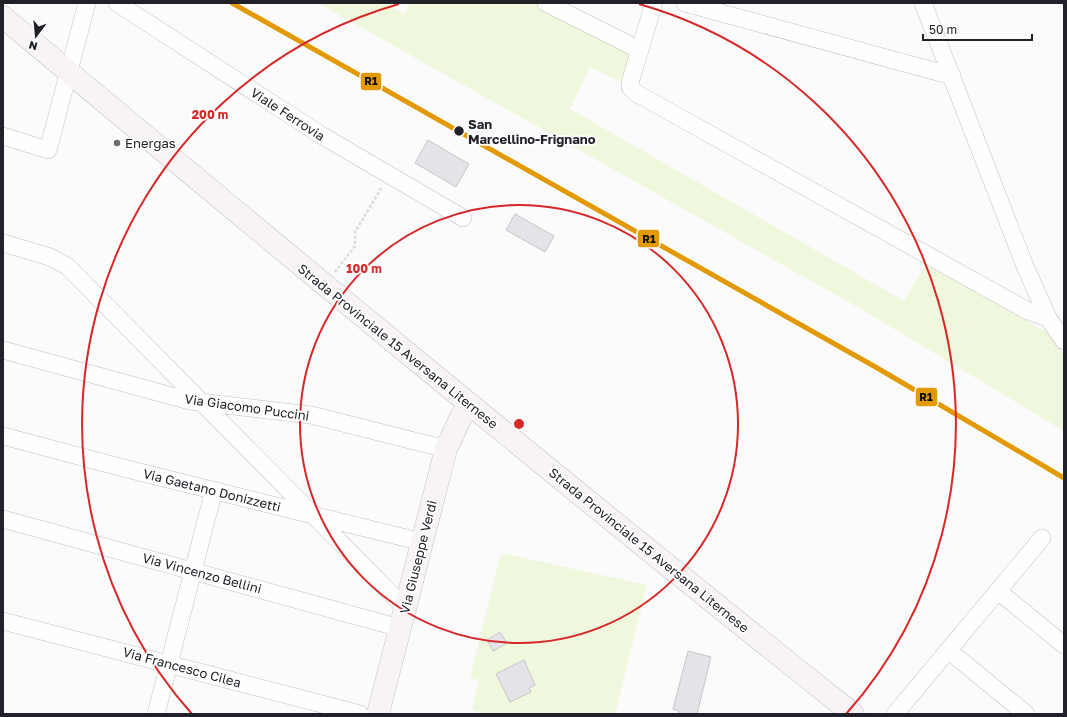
<svg xmlns="http://www.w3.org/2000/svg" width="1067" height="717" viewBox="0 0 1067 717" font-family="'Golos Text',sans-serif">
  <rect width="100%" height="100%" fill="#fbfbfb"/>
  <path fill="#eff7dc" d="M 318,3 L 384,3 L 405,14 L 410,3 L 536,3 L 631,50 L 623,83 L 590,67 L 570,109 L 904,301 L 926,264 L 1050,334 L 1064,355 L 1064,431 L 861,309 Z
    M 501,553 L 647,585 L 615,714 L 486,714 L 472,710 L 479,680 L 470,678 Z"/>
  <path fill="#e4e3e8" stroke="#c6c5c9" d="M 428,140 L 469,164 L 456,187 L 415,163 Z
    M 515,214 L 554,236 L 545,252 L 506,230 Z
    M 500,632 L 507,643 L 493,651 L 487,640 Z
    M 688,651 L 711,657 L 697,714 L 678,714 L 679,711 L 673,709 Z
    M 524,660 L 535,685 L 529,688 L 531,692 L 510,702 L 496,674 Z"/>
  <g fill="none" stroke-linecap="round" stroke-linejoin="round">
    <g stroke="#c0bfc3" stroke-width="18">
      <path id="street" d="M 117,3 L 321,135 L 463,218
        M 546,3 L 640,50
        M 654,3 L 631,79 L 630,87 L 636,93 L 1028,311 L 1048,318
        M 685,3 L 952,76
        M 923,3 L 1025,266 L 1048,318 L 1064,341
        M 3,136 L 48,150 L 87,3
        M 3,243 L 50,257 L 67,266 L 405,608
        M 3,350 L 190,401 L 311,415 L 446,449
        M 3,436 L 135,471 L 422,542
        M 3,519 L 400,628
        M 998,591 L 1064,645
        M 3,621 L 360,714
        M 948,650 L 1026,714
        M 156,714 L 214,490
        M 895,714 L 1042,538"/>
    </g>
    <g stroke="#c0bfc3" stroke-width="23">
      <path id="secondary" d="M 3,17 C 284,252 566,486 853,714
        M 378,714 L 446,449 L 462,415 L 470,404"/>
    </g>
    <path stroke="#dadadb" stroke-width="2.5" stroke-dasharray="3 2" stroke-linecap="butt" d="M 335,272 L 355,246 L 355,232 L 382,187"/>
    <use href="#street" stroke="#fefefe" stroke-width="17"/>
    <use href="#secondary" stroke="#f8f4f5" stroke-width="22"/>
    <g stroke="#d1d1d1" stroke-width="4.5">
      <path id="rail" d="M 232,3 L 879,369 L 1064,478"/>
    </g>
    <use href="#rail" stroke="#fff" stroke-width="3" stroke-dasharray="9" stroke-linecap="butt"/>
    <g stroke="#fff" stroke-width="8">
      <path id="rail-1" d="M 232,3 L 879,369 L 1064,478"/>
    </g>
    <use href="#rail-1" stroke="#e29904" stroke-width="5"/>
  </g>
  <g fill="none" stroke="#d62828" stroke-width="2">
    <circle cx="519" cy="424" r="219"/>
    <path d="M192 714A437 437 0 0 1 399 4M639 4A437 437 0 0 1 846 714"/>
  </g>
  <circle fill="#222129" stroke="#fff" stroke-width="1.5" cx="459" cy="131" r="5.5"/>
  <circle fill="#6e6d72" stroke="#fff" stroke-width="1.5" cx="117" cy="143" r="4"/>
  <g text-anchor="middle" stroke-width="3.5" stroke-linejoin="round" paint-order="stroke">
    <g font-size="13" fill="#222129" stroke="#fff">
      <text transform="translate(288 114) rotate(33)" y="5">Viale Ferrovia</text>
      <text transform="translate(398 346) rotate(39)" y="5">Strada Provinciale 15 Aversana Liternese</text>
      <text transform="translate(247 407) rotate(8)" y="5">Via Giacomo Puccini</text>
      <text transform="translate(212 490) rotate(14)" y="5">Via Gaetano Donizzetti</text>
      <text transform="translate(649 550) rotate(39)" y="5">Strada Provinciale 15 Aversana Liternese</text>
      <text transform="translate(418 557) rotate(-76)" y="5">Via Giuseppe Verdi</text>
      <text transform="translate(202 573) rotate(15)" y="5">Via Vincenzo Bellini</text>
      <text transform="translate(182 667) rotate(15)" y="5">Via Francesco Cilea</text>
    </g>
    <g font-size="13" font-weight="bold" fill="#222129" stroke="#fff" text-anchor="start">
      <text x="468" y="129">San<tspan x="468" dy="15">Marcellino-Frignano</tspan></text>
    </g>
    <g font-size="13" fill="#222129" stroke="#fff" text-anchor="start">
      <text x="125" y="148">Energas</text>
    </g>
  </g>
  <circle cx="519" cy="424" r="6" fill="#d62828" stroke="#fff" stroke-width="2"/>
  <g font-size="12" text-anchor="middle" font-weight="bold" fill="#d62828" stroke="#fff" stroke-width="3.5" stroke-linejoin="round" paint-order="stroke">
    <text x="210" y="119">200 m</text>
    <text x="364" y="273">100 m</text>
  </g>
  <g stroke="#fff" stroke-width="1.5">
    <rect x="360" y="72" width="22" height="19" rx="4" fill="#e29904"/>
    <rect x="637" y="229" width="23" height="19" rx="4" fill="#e29904"/>
    <rect x="915" y="387" width="23" height="20" rx="4" fill="#e29904"/>
  </g>
  <g font-size="11" text-anchor="middle" font-weight="bold" fill="#111">
    <text x="371" y="85">R1</text>
    <text x="649" y="243">R1</text>
    <text x="926" y="401">R1</text>
  </g>
  <rect width="1067" height="717" fill="none" stroke="#222129" stroke-width="8"/>
  <g transform="translate(36 36) rotate(196)" stroke="#ffffff" stroke-width="3" paint-order="stroke">
  <path d="M0-3L7 15L0 10L-7 15Z" fill="#222129"/>
  <text y="-6" font-size="11" font-weight="bold" text-anchor="middle" fill="#222129">N</text>
  </g>
  <path d="M923 34v6h109v-6" fill="none" stroke="#222129" stroke-width="2"/>
  <text x="929" y="34" font-size="12" fill="#222129" stroke="#ffffff" stroke-width="3" paint-order="stroke">50 m</text>
</svg>
